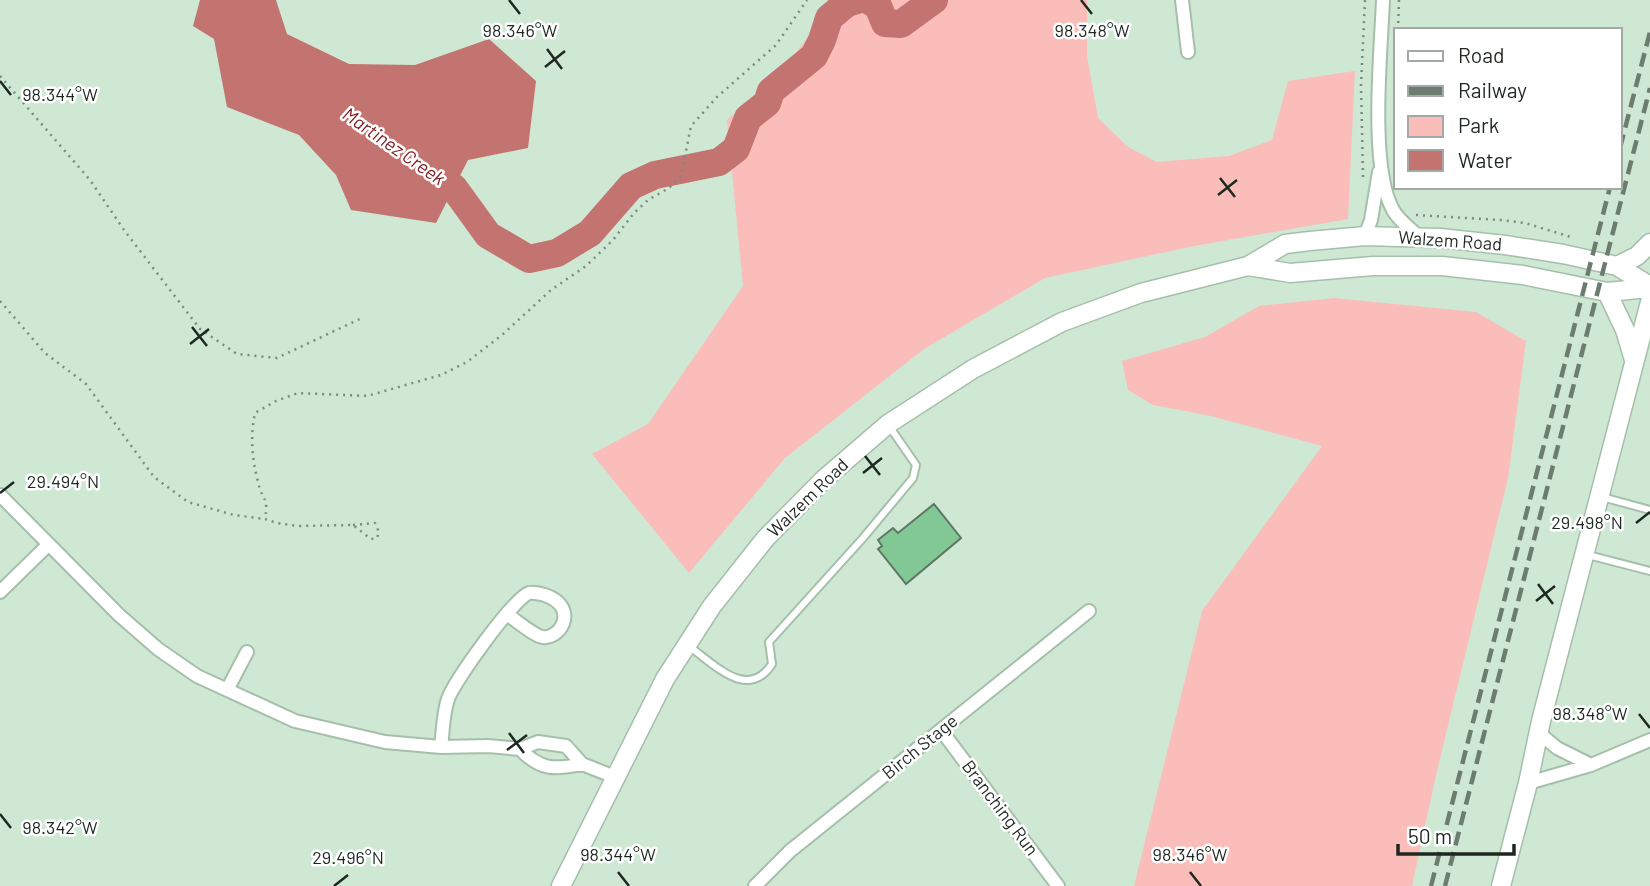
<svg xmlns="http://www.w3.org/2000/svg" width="1650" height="886" viewBox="0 0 1650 886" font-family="Barlow,sans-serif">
  <rect width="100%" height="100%" fill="#cee8d4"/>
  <path fill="#fabdba" d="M 836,0 L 1087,0 L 1087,56 L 1098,118 L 1128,147 L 1157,162 L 1229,156 L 1272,140 L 1288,81 L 1355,71 L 1348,219 L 1194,246 L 1045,278 L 924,349 L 785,458 L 689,573 L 592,454 L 648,424 L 743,286 L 727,120 L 780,74 Z
    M 1334,298 L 1476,312 L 1526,341 L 1508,478 L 1436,775 L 1412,886 L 1134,886 L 1202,611 L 1322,446 L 1211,416 L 1153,405 L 1128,390 L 1122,361 L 1205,337 L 1259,306 Z"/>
  <path fill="#c37370" d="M 200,0 L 276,0 L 287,34 L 349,64 L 415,65 L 489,39 L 536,81 L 528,148 L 468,160 L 436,223 L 351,210 L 336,175 L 299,135 L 227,107 L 214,39 L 193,26 Z"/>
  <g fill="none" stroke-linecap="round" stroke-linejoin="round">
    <path stroke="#c37370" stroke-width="28" d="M 868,0 L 878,6 L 885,23 L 901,24 L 934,0
      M 424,167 L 454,188 L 488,235 L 529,259 L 557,253 L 590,233 L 631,186 L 655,175 L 719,162 L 736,149 L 748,118 L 767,103 L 771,91 L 814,56 L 822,40 L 829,18 L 847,3 L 857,0"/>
  </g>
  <path fill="#82c894" stroke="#5f7664" stroke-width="2" d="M 934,504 L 961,538 L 906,584 L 878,549 L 882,546 L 878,540 L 893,528 L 898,533 Z"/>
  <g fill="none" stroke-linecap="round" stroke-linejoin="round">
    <g stroke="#a6bfab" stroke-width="10">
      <path id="lane" d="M 1602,497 L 1650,510
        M 1588,555 L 1650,571
        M 690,647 C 715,665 748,701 772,664 L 769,642 L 863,538 L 913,478 L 916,465 L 889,426"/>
    </g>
    <g stroke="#a6bfab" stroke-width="16">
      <path id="street" d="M 1182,0 L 1188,52
        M 1383,0 C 1381,50 1369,168 1393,210 C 1399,221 1411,229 1419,237
        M 1365,236 L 1371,220 L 1379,172
        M 0,495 L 119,615 L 158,649 L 197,676 L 295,721 L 385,742 L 441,747 L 488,746 L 520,749 L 538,742 L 566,746 L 582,764 L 615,777
        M 0,592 L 48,545
        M 227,690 L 247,652
        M 941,730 L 1058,886
        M 1538,732 L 1557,748 L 1591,765
        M 441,747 C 443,731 443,713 448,699 C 455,680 513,599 529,593 C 534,592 541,594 545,595 C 582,608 558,644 539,636 C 528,631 517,621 508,615
        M 520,749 C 540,770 554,770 582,764
        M 1528,783 L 1591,765 L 1650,740
        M 755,886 L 790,851 L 1089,611"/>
    </g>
    <g stroke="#a6bfab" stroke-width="21">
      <path id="secondary" d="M 1248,266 L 1290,273 L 1373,266 L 1442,266 L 1523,275 L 1607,292 L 1650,288
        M 1617,266 L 1637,256 L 1650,243
        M 1607,292 L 1625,330 L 1634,360
        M 561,886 L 665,679 L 712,606 L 765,539 L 823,480 L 888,424 L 973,369 L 1062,322 L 1141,293 L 1248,266 L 1285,244 L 1310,241 L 1365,236 L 1398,237 L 1440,238 L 1505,245 L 1563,254 L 1617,266 L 1650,286
        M 1501,886 L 1528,783 L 1541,721 L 1650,302"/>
    </g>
    <path stroke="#7a8c7e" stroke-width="2.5" stroke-dasharray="2 5" stroke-linecap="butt" d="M 1398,30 L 1399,0
      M 0,76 L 90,180 L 124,230 L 200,329 L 237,354 L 277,358 L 364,317
      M 1363,177 L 1361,85 L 1365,0
      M 1416,215 L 1501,220 L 1525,223 L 1571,237
      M 0,301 L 45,353 L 86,384 L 154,477 L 188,502 L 234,515 L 265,519
      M 353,525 L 375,523 L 379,532 L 377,538 L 371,539 L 353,525 L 298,526 L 277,523 L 265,519 C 269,496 262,501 258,482 C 252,459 250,436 255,413 L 276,401 L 298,393 L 367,396 L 441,375 L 467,362 L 502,335 L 551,290 L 586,266 L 613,240 L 634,213 L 648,200 L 669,188 L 681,176 L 691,126 L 717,97 L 776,45 L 807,0"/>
    <use href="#lane" stroke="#fff" stroke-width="6"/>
    <use href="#street" stroke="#fff" stroke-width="12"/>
    <use href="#secondary" stroke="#fff" stroke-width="18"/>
    <path stroke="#6c7d70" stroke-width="4.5" stroke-dasharray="14 7" stroke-linecap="butt" d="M 1620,148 L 1650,32
      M 1431,886 L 1610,187
      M 1445,886 L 1650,88"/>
  </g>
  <path fill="none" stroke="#1e2821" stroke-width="2.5" d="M 509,0 L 520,14M 1081,0 L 1092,14M 547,49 L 562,69M 545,67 L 565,51M 0,81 L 11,95M 1220,178 L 1235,197M 1218,195 L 1237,180M 192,327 L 207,346M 190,344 L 209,329M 865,456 L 880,475M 863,473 L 882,458M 0,493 L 14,482M 1636,523 L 1650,512M 1538,584 L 1553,604M 1536,601 L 1555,586M 1639,714 L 1650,728M 509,733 L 524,753M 507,750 L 527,735M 0,814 L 11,828M 618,872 L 629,886M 1190,872 L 1201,886M 334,886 L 348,875"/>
  <g text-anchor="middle" stroke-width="5" stroke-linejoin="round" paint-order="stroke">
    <g font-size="18" fill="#1e2821" stroke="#fff">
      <text transform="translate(1450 241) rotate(4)" y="6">Walzem Road</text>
      <text transform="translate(808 498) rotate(-44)" y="6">Walzem Road</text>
      <text transform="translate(920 747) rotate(-39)" y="6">Birch Stage</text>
      <text transform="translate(1000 808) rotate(53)" y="6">Branching Run</text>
    </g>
    <g font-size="19" font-style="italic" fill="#822026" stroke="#fff">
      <text transform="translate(394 146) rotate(35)" y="7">Martinez Creek</text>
    </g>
  </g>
  <g font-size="18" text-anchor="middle" fill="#1e2821" stroke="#fff" stroke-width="5" stroke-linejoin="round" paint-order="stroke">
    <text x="520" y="37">98.346°W</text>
    <text x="1092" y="37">98.348°W</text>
    <text x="60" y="101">98.344°W</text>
    <text x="63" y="488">29.494°N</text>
    <text x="1587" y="529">29.498°N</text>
    <text x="1590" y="720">98.348°W</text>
    <text x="60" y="834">98.342°W</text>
    <text x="618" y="861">98.344°W</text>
    <text x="1190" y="861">98.346°W</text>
    <text x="348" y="864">29.496°N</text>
  </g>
  <rect x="1394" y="28" width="228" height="161" fill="#ffffff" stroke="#a5a9a6" stroke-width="2"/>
  <rect x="1408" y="51" width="35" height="10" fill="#ffffff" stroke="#a5a9a6" stroke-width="2"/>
  <text x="1458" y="63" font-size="21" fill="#1e2821">Road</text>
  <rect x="1408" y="86" width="35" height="10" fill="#6c7d70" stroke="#a5a9a6" stroke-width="2"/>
  <text x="1458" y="98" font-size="21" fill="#1e2821">Railway</text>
  <rect x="1408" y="116" width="35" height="21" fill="#fabdba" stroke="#a5a9a6" stroke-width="2"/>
  <text x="1458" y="133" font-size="21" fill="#1e2821">Park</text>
  <rect x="1408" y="150" width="35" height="21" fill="#c37370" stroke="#a5a9a6" stroke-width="2"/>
  <text x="1458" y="168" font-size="21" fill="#1e2821">Water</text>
  <path d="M1398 844v10h116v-10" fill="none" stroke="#1e2821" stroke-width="3.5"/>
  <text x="1408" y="844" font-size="21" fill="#1e2821" stroke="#ffffff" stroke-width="5" paint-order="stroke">50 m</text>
</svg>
